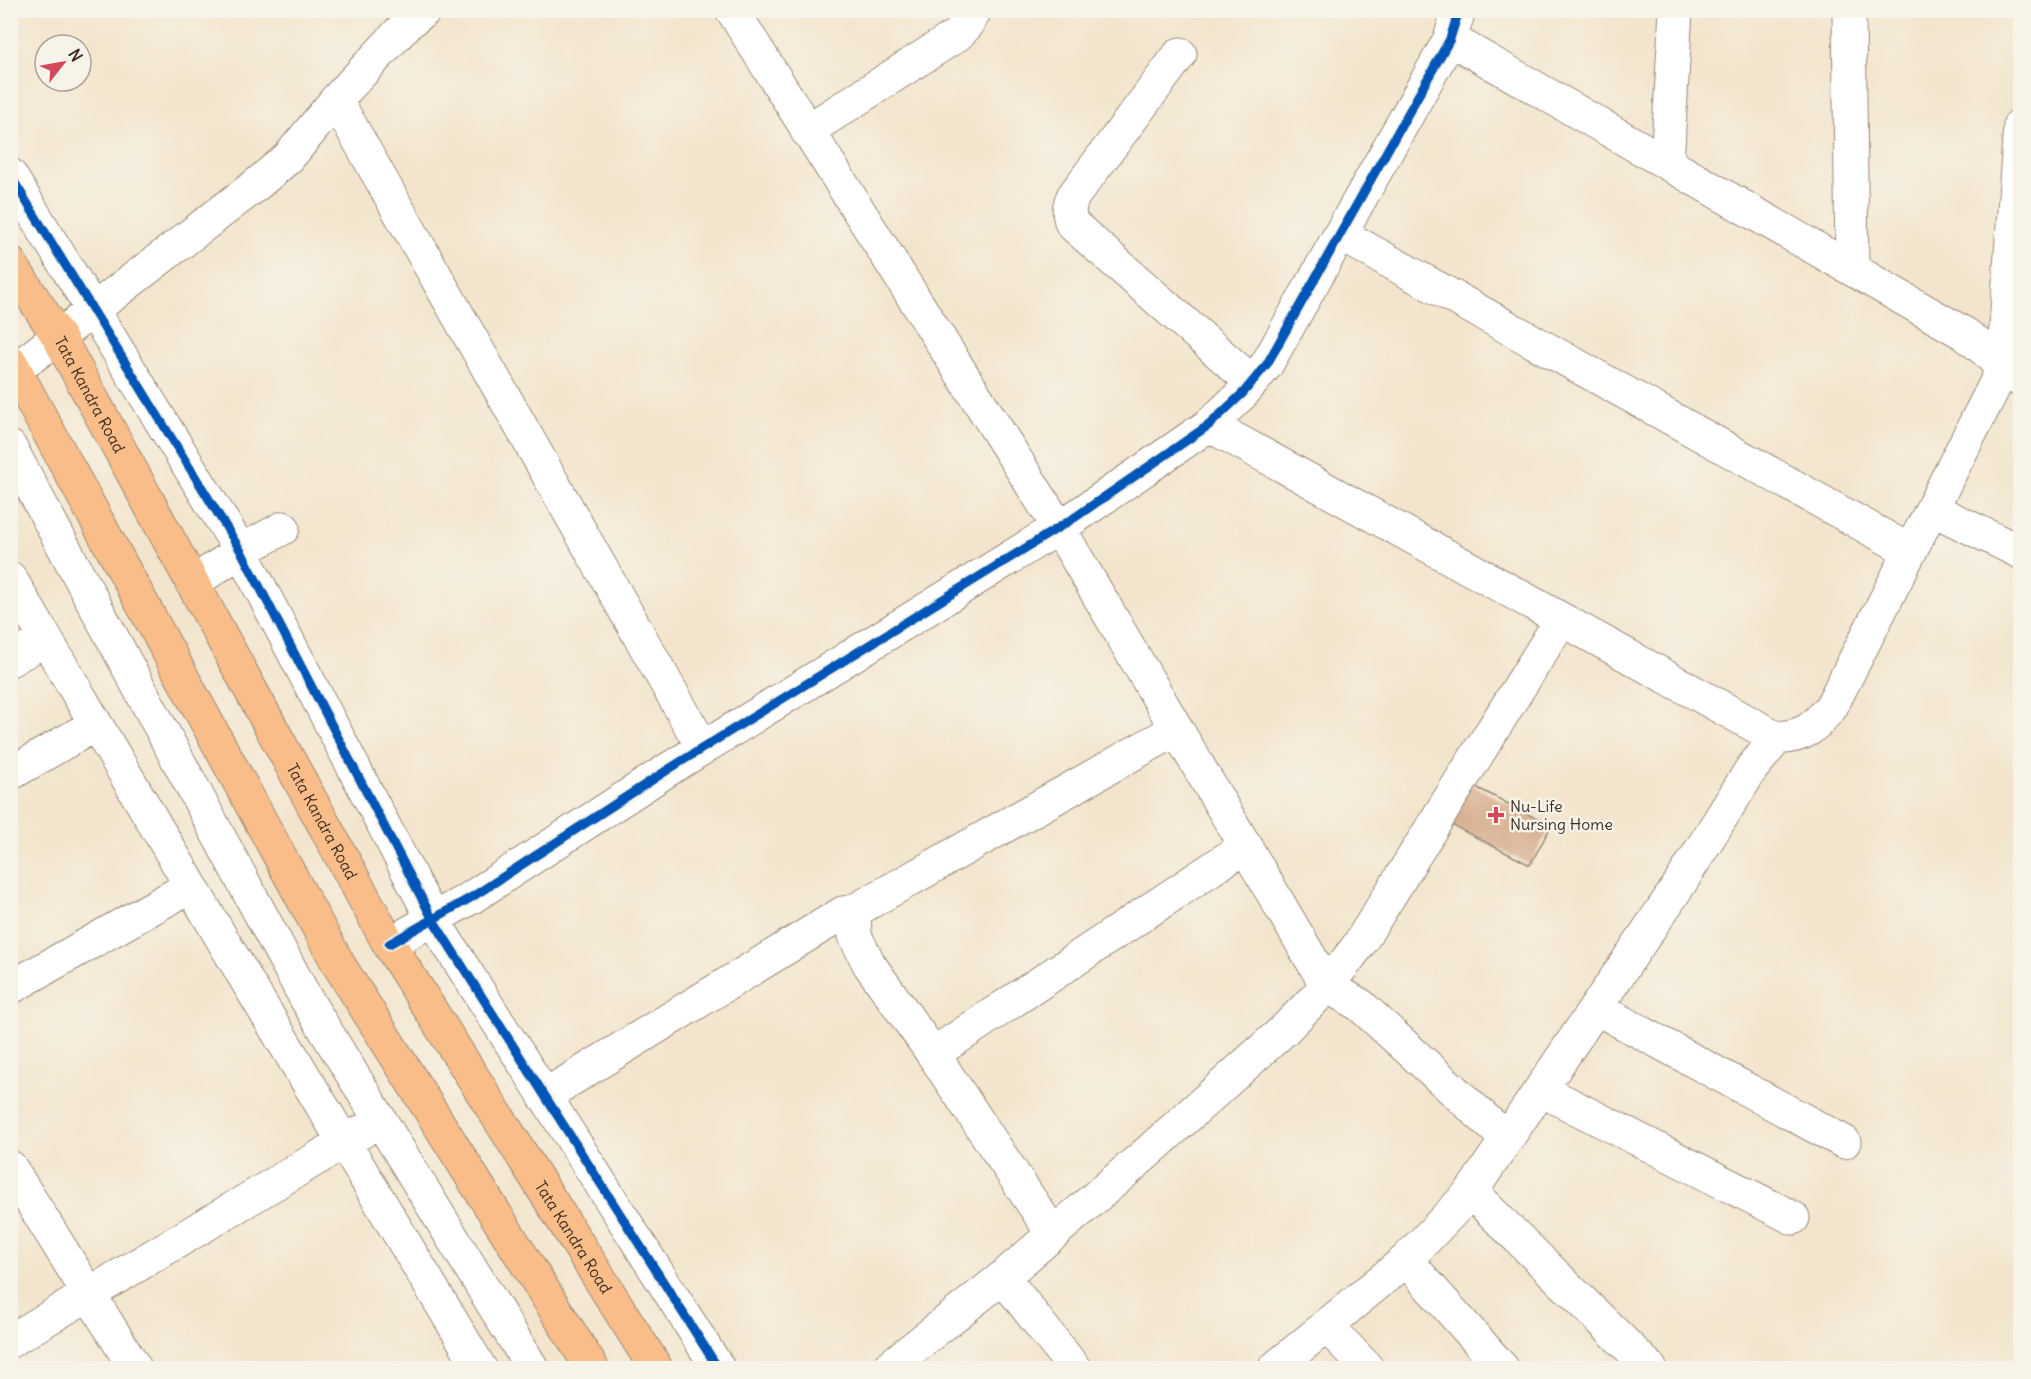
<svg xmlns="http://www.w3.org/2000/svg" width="2031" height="1379" viewBox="0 0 2031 1379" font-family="Delius,sans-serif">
  <rect width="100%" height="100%" fill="#f7f3e8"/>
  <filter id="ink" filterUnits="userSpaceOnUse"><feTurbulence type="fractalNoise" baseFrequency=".0167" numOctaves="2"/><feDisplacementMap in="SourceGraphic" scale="12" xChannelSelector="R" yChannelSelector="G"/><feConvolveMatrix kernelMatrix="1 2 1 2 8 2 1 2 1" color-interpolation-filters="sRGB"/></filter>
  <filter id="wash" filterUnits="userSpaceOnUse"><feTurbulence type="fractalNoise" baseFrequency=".008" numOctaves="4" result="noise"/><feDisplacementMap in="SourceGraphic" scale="24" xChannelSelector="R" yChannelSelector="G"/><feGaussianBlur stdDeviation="1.35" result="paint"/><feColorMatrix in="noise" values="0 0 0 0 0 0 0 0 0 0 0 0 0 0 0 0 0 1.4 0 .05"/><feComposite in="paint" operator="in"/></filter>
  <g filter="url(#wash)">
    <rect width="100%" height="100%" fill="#f3e5cd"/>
    <g id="blocks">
      <path fill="#d7ae8f" d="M 1468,783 L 1551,826 L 1530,865 L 1448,823 Z"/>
    </g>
  </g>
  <g filter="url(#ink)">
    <use href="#blocks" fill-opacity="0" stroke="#978876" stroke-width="1.5"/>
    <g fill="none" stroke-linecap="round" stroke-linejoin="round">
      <g stroke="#978876" stroke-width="35">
        <path id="minor" d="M 732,10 L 1059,528 L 1327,986 L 1360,1005 L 1507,1139
          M 1849,10 L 1852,269
          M 1450,39 L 1965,334 L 1985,350 L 2003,369 L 2020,125
          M 1180,54 L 1074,195 C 1068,206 1068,213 1072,224 L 1252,382
          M 336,100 L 703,748
          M 807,131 L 957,35 L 967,25 L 975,10
          M 1667,163 L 1676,10
          M 10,175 L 242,553 L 433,920 L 718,1368
          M 1340,234 L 1910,551
          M 10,371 L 16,369 L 256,185 L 288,158 L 336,100 L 408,23 L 425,10
          M 1209,425 L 1777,738 C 1805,736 1813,729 1831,707 L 2003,369 L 2020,380
          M 10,447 L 305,997 L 532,1368
          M 1932,509 L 2020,552
          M 10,578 L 248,983 L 480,1368
          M 192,583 L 241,551 L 283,528
          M 10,660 L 46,639
          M 10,774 L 96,724
          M 389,944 L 472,897 L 669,769 L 1074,518 L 1209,425 L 1243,393 L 1267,364 L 1450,39 L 1459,10
          M 10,988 L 191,886
          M 1596,1008 L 1844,1142
          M 933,1054 L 1246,846
          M 1541,1090 L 1793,1218
          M 544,1096 L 843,913 L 854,911
          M 10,1167 L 135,1368
          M 1471,1192 L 1650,1368
          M 1053,1234 L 933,1054 L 869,964 L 855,936 L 854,911 L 1177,729
          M 1406,1260 L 1502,1368
          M 1003,1277 L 1074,1368
          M 1327,1326 L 1367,1368
          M 10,1341 L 363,1131
          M 888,1368 L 1003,1277 L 1148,1152 L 1284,1030 L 1327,986 L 1358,946 L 1561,620
          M 1275,1368 L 1406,1260 L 1471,1192 L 1679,885 L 1752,768 L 1777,738"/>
      </g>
      <g stroke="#978876" stroke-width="35">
        <g id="major">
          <path id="s1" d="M 10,263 L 58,336 L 389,944 L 656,1368"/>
          <path d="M 10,361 L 339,965 L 592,1368"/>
        </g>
      </g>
      <use href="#minor" stroke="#fff" stroke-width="33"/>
      <use href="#major" stroke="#f8bd89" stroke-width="33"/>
      <g stroke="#f7f3e8" stroke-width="13">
        <path id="cycleway" d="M 10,175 L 242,553 L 433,920 L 718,1368
          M 389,944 L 472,897 L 669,769 L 1074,518 L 1209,425 L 1243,393 L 1267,364 L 1450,39 L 1459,10"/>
      </g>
      <use href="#cycleway" stroke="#0057b8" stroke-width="9"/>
    </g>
  </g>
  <path fill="#d1495b" stroke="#f7f3e8" stroke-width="2" d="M1493 806h6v6h6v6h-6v6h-6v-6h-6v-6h6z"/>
  <g text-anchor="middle" stroke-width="5" stroke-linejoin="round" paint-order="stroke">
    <g font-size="16" fill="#3b2a1e" stroke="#f7f3e8">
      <text dy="6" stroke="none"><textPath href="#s1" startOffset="154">Tata Kandra Road</textPath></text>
      <text dy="6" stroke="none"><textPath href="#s1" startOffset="640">Tata Kandra Road</textPath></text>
      <text dy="6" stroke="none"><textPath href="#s1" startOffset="1126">Tata Kandra Road</textPath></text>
    </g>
    <g font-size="16" fill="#3b2a1e" stroke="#f7f3e8" text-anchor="start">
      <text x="1510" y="812">Nu-Life<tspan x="1510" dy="18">Nursing Home</tspan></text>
    </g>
  </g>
  <rect width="2031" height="1379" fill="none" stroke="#f7f3e8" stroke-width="36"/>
  <g transform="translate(63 63) rotate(59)"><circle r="28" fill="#f7f3e8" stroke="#aca397" stroke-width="1.5"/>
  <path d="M0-4.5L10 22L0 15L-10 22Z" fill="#d1495b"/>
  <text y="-9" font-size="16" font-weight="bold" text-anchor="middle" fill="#3b2a1e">N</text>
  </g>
</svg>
